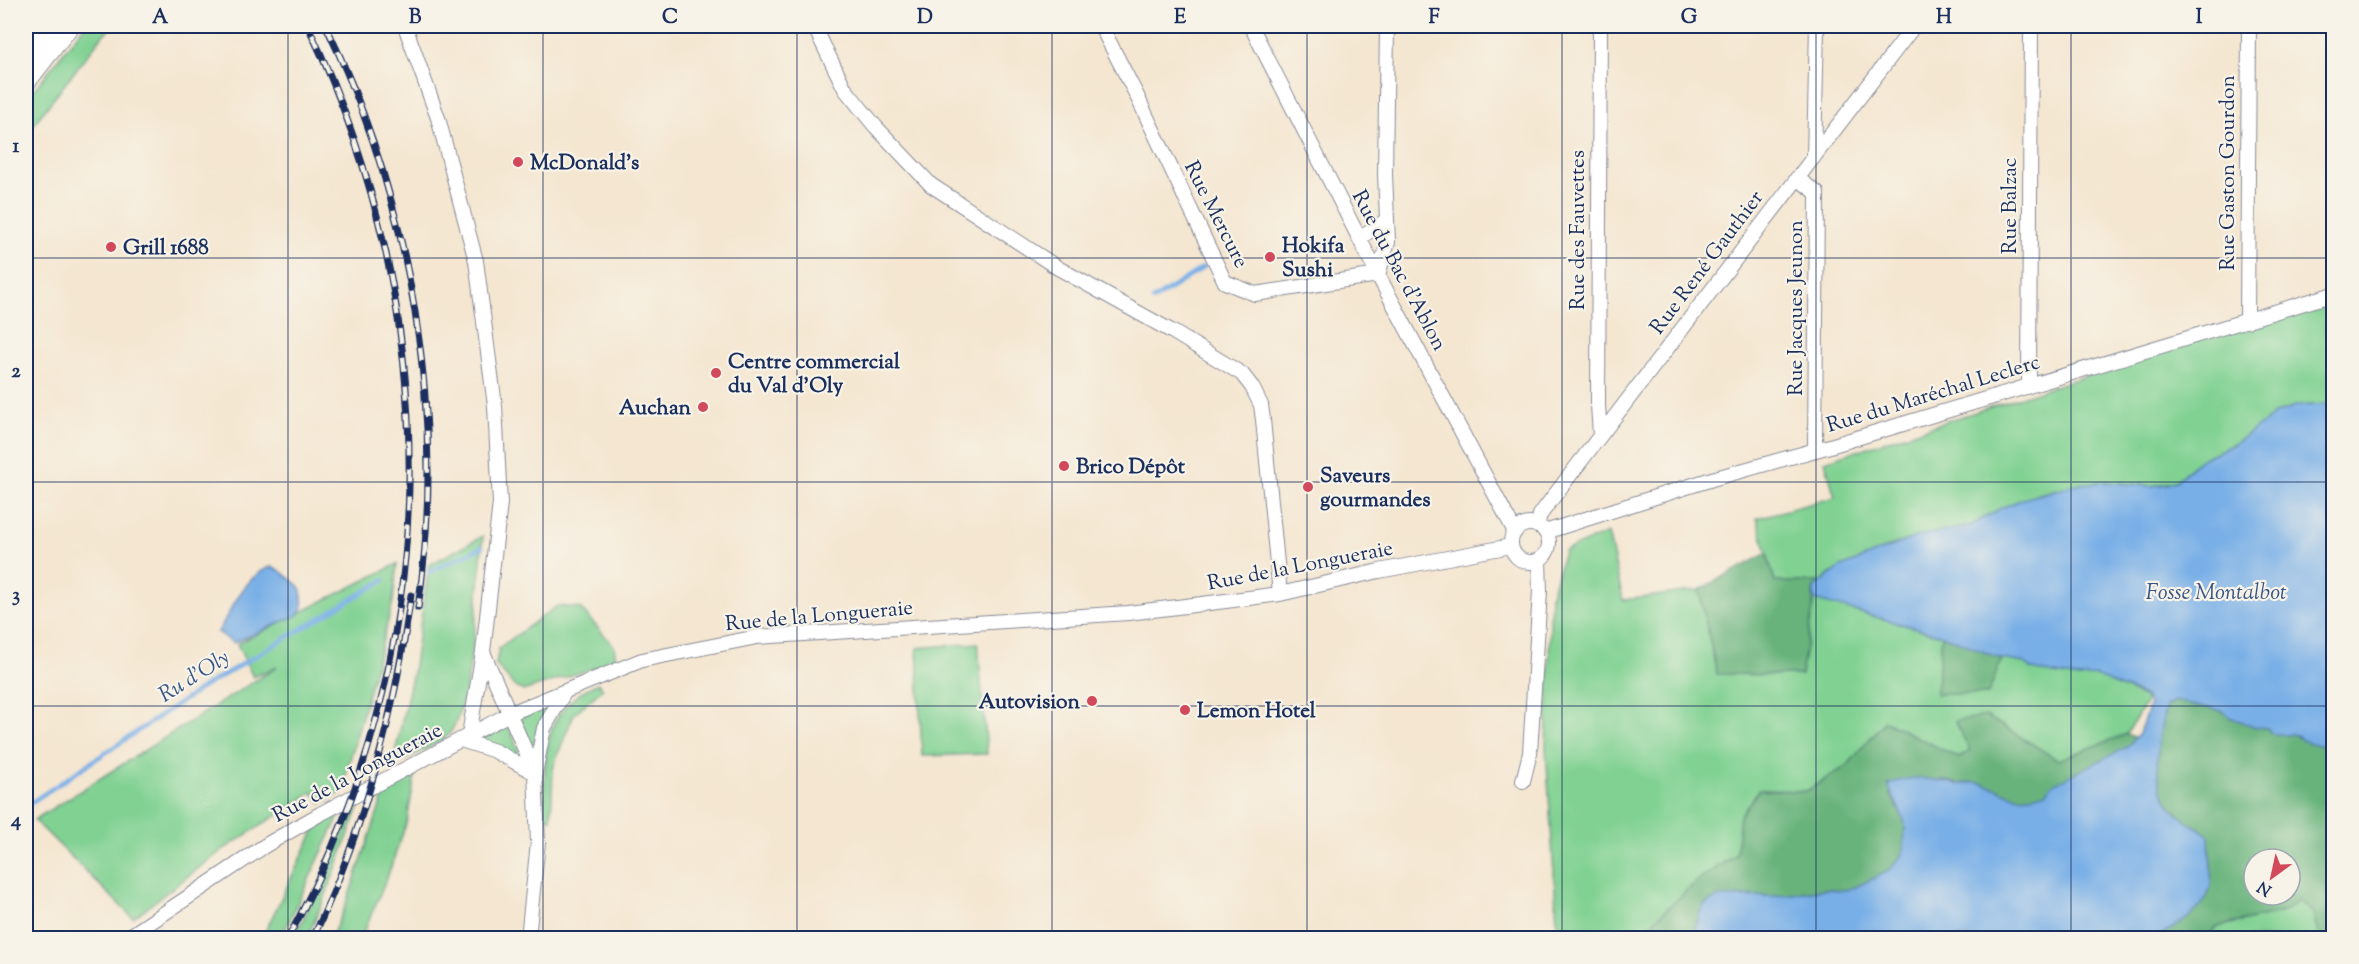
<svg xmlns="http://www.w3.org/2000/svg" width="2359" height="964" viewBox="0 0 2359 964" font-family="'Sorts Mill Goudy',serif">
  <rect width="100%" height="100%" fill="#f7f3e8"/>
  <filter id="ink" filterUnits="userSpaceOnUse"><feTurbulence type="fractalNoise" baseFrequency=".0167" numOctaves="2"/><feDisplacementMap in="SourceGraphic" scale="12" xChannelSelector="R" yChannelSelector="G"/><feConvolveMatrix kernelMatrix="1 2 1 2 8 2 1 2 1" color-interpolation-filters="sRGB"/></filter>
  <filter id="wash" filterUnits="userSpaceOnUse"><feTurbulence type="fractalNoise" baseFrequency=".008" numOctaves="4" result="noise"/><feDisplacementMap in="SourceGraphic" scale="24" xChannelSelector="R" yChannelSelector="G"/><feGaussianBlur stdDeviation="1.35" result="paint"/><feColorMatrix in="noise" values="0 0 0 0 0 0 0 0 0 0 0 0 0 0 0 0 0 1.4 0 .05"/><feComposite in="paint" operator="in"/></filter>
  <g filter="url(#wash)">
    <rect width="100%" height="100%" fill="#f4e6d0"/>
    <path fill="#80d192" stroke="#4e8078" stroke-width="1.5" d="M 84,26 L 114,26 L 103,35 L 26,134 L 26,100 Z
      M 2333,295 L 2333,404 L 2295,406 L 2275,414 L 2234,444 L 2201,459 L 2176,481 L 2151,486 L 2106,482 L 2077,484 L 2039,494 L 2001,508 L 1970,526 L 1895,544 L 1830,574 L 1821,582 L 1775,582 L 1757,518 L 1835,497 L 1825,461 Z
      M 1608,533 L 1623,600 L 1699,590 L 1717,674 L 1801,675 L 1814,600 L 1942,635 L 1937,694 L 1987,694 L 2002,659 L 2025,663 L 2031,669 L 2037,671 L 2079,678 L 2095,675 L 2147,699 L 2127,734 L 2058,760 L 1986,716 L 1970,751 L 1959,758 L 1885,721 L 1847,766 L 1806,791 L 1759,790 L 1740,815 L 1736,854 L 1695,883 L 1643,931 L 1641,938 L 1558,938 L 1546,749 L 1551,595 L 1564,551 Z
      M 483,536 C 479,578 473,705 449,734 C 441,743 405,759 392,766 L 413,672 L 429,565 Z
      M 397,564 L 393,602 L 341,793 L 321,803 L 313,792 L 224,849 L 133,918 L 34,820 L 277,667 L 253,677 L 237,644 Z
      M 557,606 L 580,608 L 614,646 L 616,661 L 523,691 L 514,686 L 496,664 L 499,648 Z
      M 978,643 L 987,754 L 922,756 L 917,648 Z
      M 598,683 L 603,689 L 574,714 L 556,759 L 553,770 L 551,819 L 544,817 C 546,760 537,711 598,683 Z
      M 548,706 L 536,733 L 532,750 L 519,719 L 542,707 Z
      M 509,726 L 520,756 L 516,758 L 478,740 Z
      M 415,776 L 407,821 L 387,878 L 361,938 L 331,938 L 345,907 L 387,786 Z
      M 362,799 L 325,897 L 307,938 L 294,938 L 330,864 L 354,807 Z
      M 341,812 L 281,938 L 262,938 L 316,827 Z
      M 2299,901 L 2313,913 L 2319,938 L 2205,938 L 2217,927 L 2283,912 Z"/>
    <path fill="#68b37c" stroke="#42716d" stroke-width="1.5" fill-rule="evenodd" d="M 1767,553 L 1775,582 L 1821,582 L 1814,588 L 1813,592 L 1813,608 L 1801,675 L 1717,674 L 1699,590 Z
      M 1942,635 L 2002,659 L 1988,694 L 1936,694 Z
      M 2175,701 L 2223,711 L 2333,744 L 2333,938 L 2319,938 L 2313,913 L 2299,901 L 2283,912 L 2217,927 L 2205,938 L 2153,938 C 2172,930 2208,907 2211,885 C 2213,869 2209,852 2209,836 C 2198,827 2182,820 2172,808 C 2149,782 2158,736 2166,705 ZM 2254,859 L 2290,859 L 2290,895 L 2254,895 Z
      M 1986,716 L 2058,760 L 2127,734 L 2139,739 L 2107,762 L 2036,800 L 2010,799 L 1973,782 L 1960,784 L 1942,780 L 1890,793 L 1904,820 L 1905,829 L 1904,848 L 1900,858 L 1887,872 L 1856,887 L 1845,890 L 1826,889 L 1777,896 L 1739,896 L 1705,904 L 1700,912 L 1693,938 L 1641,938 L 1643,931 L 1695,883 L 1736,854 L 1740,815 L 1759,790 L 1807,791 L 1847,766 L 1885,721 L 1959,758 L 1970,751 L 1955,721 Z"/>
    <path fill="#78afe7" stroke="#4a6fa2" stroke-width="1.5" d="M 2333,404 L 2333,749 L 2304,741 L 2293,734 L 2273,734 L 2269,732 L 2268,728 L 2256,727 L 2229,717 L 2223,711 L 2175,701 L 2166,705 C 2158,736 2149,782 2172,808 C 2182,820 2198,827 2209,836 C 2209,852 2212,868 2211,883 C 2209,909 2174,929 2153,938 L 1693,938 L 1700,912 L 1705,904 L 1719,897 L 1777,896 L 1826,889 L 1845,890 L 1856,887 L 1887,872 L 1900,858 L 1904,848 L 1905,829 L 1904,820 L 1888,785 C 1912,773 1932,780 1957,784 C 1965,785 1972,781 1980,783 C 2014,792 2009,803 2047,792 L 2051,785 L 2127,747 L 2139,733 L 2149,705 L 2147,699 L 2142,695 L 2095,676 L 2079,678 L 2037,671 L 2031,669 L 2025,663 L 2002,659 L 1942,635 L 1814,600 L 1814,588 L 1841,567 L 1918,536 L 1970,526 L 2001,508 L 2023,499 L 2077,484 L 2106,482 L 2151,486 L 2167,484 L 2176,481 L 2201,459 L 2234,444 L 2275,414 L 2295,406 Z
      M 271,567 L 279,570 L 301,588 L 303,607 L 298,615 L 233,643 L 218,632 C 231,610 246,574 271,567 Z"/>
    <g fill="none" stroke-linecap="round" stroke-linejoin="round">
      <path stroke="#78afe7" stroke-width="4.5" d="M 1153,300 L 1204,267
        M 429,572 L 482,547
        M 26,806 L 205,686 L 384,580"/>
    </g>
  </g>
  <g filter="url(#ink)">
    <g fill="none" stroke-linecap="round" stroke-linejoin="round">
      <g stroke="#888a97" stroke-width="16">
        <path id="street" d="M 405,26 L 438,118 L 476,261 L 495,406 L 500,503 L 483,652 L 469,735
          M 814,26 L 845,89 L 875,126 L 931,185 L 1058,268 L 1173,332 L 1242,374 L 1252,387 L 1261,405 L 1263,420 L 1280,594
          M 1101,26 L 1136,94 L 1225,282 L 1255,294 L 1378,275 L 1388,242 L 1385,174 L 1387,26
          M 1251,26 L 1378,275 L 1515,532
          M 1600,26 L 1598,405 L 1600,435
          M 1814,157 L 1817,26
          M 1797,178 L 1817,193 L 1815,449
          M 1359,238 L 1387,220
          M 2247,321 L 2249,26
          M 2029,386 L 2031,26
          M1511 543a19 19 0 1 1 38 0a19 19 0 1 1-38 0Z
          M 1537,526 L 1540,515 L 1551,500 L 1914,26
          M 1545,532 L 1712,479 L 1830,446 L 2334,294
          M 483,652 L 535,773
          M 461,740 L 495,751 L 535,773
          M 1523,781 L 1530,753 L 1540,591 L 1539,560
          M 127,938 L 266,845 L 320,814 L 511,713 L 642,660 L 757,637 L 1128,613 L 1210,603 L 1280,594 L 1379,571 L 1511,546
          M 528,938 L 538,842 L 535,773 L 544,728 L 565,691"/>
      </g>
      <g stroke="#888a97" stroke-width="23">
        <path id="primary" d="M 26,52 L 46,26
          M 26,80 L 68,26"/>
      </g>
      <use href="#street" stroke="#fff" stroke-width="14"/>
      <use href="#primary" stroke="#fff" stroke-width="21"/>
      <g stroke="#1b2f5e" stroke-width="7">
        <path id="rail" d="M 326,26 C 411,203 447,413 418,608
          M 288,938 C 445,653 447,318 308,26
          M 313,938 C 364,830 395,714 411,595"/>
      </g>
      <use href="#rail" stroke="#f7f3e8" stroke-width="4.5" stroke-dasharray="14" stroke-linecap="butt"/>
    </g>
  </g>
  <path fill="none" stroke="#1b2f5e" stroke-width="1.5" stroke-opacity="0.55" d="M 288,26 L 288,938M 543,26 L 543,938M 797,26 L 797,938M 1052,26 L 1052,938M 1307,26 L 1307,938M 1562,26 L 1562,938M 1816,26 L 1816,938M 2071,26 L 2071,938M 26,258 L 2334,258M 26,482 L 2334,482M 26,706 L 2334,706"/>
  <g fill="#d1495b" stroke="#f7f3e8" stroke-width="2">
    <circle cx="518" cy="162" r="6"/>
    <circle cx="111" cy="247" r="6"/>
    <circle cx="1270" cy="257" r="6"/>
    <circle cx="716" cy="373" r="6"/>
    <circle cx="703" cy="407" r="6"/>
    <circle cx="1064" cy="466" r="6"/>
    <circle cx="1308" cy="487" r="6"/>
    <circle cx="1092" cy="701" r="6"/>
    <circle cx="1185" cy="710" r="6"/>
  </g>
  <g text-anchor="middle" stroke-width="4.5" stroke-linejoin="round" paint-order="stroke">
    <g font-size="21" font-weight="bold" fill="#1b2f5e" stroke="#f7f3e8" text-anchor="start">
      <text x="530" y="169">McDonald's</text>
      <text x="1282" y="252">Hokifa<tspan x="1282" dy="24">Sushi</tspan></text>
      <text x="123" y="254">Grill 1688</text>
      <text x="728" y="368">Centre commercial<tspan x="728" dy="24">du Val d'Oly</tspan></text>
      <text x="691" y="414" text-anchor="end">Auchan</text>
      <text x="1076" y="473">Brico Dépôt</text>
      <text x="1320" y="482">Saveurs<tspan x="1320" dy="24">gourmandes</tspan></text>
      <text x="1080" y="708" text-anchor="end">Autovision</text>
      <text x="1197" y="717">Lemon Hotel</text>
    </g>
    <g font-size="21" fill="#1b2f5e" stroke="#f7f3e8">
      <text transform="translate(2227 173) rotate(-90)" y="7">Rue Gaston Gourdon</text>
      <text transform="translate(2009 206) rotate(-90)" y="7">Rue Balzac</text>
      <text transform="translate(1217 214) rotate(63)" y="7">Rue Mercure</text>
      <text transform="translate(1577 230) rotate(-90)" y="7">Rue des Fauvettes</text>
      <text transform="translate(1706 262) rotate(-53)" y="7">Rue René Gauthier</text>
      <text transform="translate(1400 270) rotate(62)" y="7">Rue du Bac d'Ablon</text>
      <text transform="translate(1795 308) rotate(-90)" y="7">Rue Jacques Jeunon</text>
      <text transform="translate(1933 393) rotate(-17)" y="7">Rue du Maréchal Leclerc</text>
      <text transform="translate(1300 565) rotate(-11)" y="7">Rue de la Longueraie</text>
      <text transform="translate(819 615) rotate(-5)" y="7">Rue de la Longueraie</text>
      <text transform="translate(357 772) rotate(-28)" y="7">Rue de la Longueraie</text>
    </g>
    <g font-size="22" font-style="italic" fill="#375587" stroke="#f7f3e8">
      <text x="2216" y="599">Fosse Montalbot</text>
      <text transform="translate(193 675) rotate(-32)" y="8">Ru d'Oly</text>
    </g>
  </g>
  <rect width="2359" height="964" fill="none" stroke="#f7f3e8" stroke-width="66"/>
  <g transform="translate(2272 877) rotate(213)"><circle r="28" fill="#f7f3e8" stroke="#9fa5b1" stroke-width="1.5"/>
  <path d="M0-4.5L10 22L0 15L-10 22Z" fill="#d1495b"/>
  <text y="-9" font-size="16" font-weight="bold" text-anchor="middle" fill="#1b2f5e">N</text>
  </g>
  <rect x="33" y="33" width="2293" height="898" fill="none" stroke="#1b2f5e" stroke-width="2"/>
  <g font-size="20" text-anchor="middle" font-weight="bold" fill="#1b2f5e">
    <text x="160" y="23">A</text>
    <text x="415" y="23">B</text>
    <text x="670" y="23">C</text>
    <text x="925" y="23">D</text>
    <text x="1180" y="23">E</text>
    <text x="1434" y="23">F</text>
    <text x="1689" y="23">G</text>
    <text x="1944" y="23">H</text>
    <text x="2199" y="23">I</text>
    <text x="16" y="152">1</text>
    <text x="16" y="377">2</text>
    <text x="16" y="601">3</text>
    <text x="16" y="826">4</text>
  </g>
</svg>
